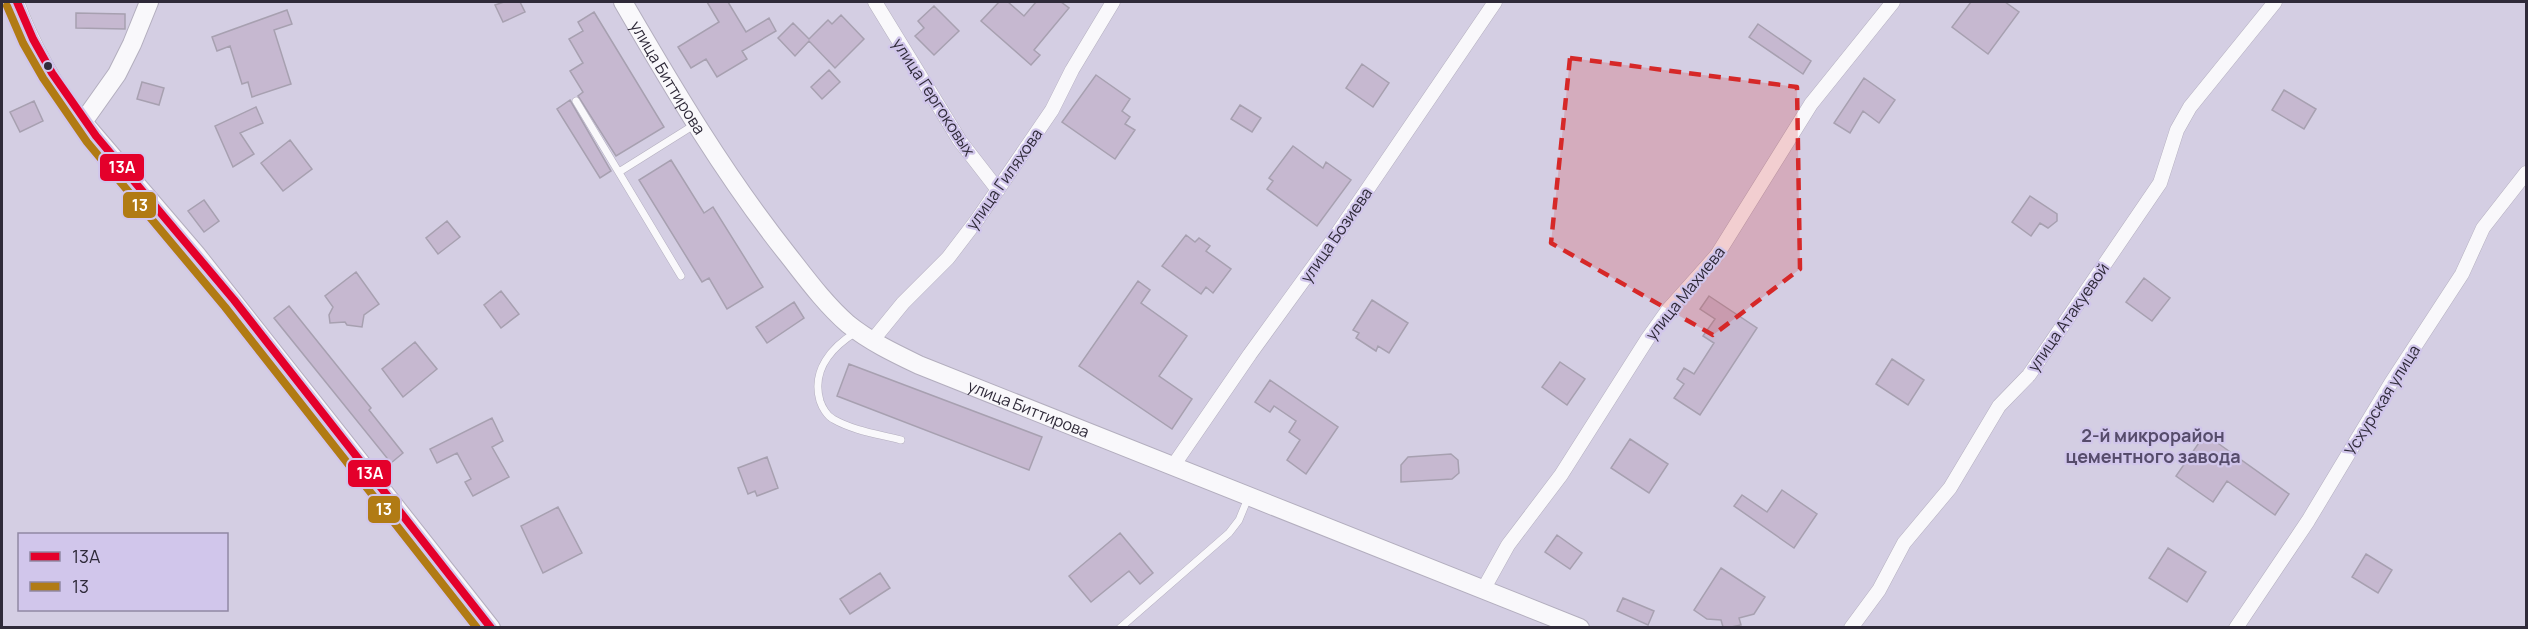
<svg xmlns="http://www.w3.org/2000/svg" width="2528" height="629" viewBox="0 0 2528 629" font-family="Manrope,sans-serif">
  <rect width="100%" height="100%" fill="#d4cee3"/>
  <path fill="#c6b8d0" stroke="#a7a0b0" stroke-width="1.5" d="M 504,2 L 520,2 L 525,12 L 503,22 L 495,5 Z
    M 707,2 L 728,2 L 746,32 L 769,18 L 776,31 L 742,51 L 747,59 L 717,77 L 706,59 L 691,68 L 678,47 L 719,22 Z
    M 999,2 L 1008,2 L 1024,16 L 1036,2 L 1061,2 L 1069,8 L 1034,50 L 1040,55 L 1031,65 L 981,21 Z
    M 1971,2 L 2005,2 L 2019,12 L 1988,54 L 1952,27 Z
    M 934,6 L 959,31 L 934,55 L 915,36 L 924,28 L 918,21 Z
    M 287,10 L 292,24 L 274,30 L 291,84 L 252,97 L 248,82 L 242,84 L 230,46 L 217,51 L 212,37 Z
    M 594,12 L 664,127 L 616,156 L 578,96 L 583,92 L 570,71 L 583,63 L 569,39 L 583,31 L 578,22 Z
    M 76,13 L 125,14 L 125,29 L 76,28 Z
    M 841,15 L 864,39 L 835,68 L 809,41 L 795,56 L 778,38 L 793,23 L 809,39 L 828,20 L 832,24 Z
    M 1758,24 L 1811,61 L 1803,74 L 1749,37 Z
    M 1362,64 L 1389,83 L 1373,107 L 1346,88 Z
    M 829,70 L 840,82 L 822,99 L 811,87 Z
    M 1096,75 L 1130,99 L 1122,111 L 1130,117 L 1125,124 L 1135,130 L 1115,159 L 1062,122 Z
    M 1864,78 L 1895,100 L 1879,123 L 1863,111 L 1850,133 L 1834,123 Z
    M 142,82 L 164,88 L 159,105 L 137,99 Z
    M 2284,90 L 2316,109 L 2304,129 L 2272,110 Z
    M 570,100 L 611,171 L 600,178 L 557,109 Z
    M 34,101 L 43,121 L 20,132 L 10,112 Z
    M 1240,105 L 1261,118 L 1252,132 L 1231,119 Z
    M 256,107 L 263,123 L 240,133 L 254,154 L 233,167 L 215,126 Z
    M 290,140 L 312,169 L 283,191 L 261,163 Z
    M 1293,146 L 1323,168 L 1326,162 L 1351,180 L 1317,226 L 1267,189 L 1273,181 L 1269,178 Z
    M 671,160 L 704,213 L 713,207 L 763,287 L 727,309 L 709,278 L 702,282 L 639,180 Z
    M 2030,196 L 2057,214 L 2057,221 L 2048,228 L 2040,223 L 2031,236 L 2012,222 Z
    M 204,200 L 219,221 L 204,232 L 188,211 Z
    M 447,221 L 460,237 L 438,254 L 426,238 Z
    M 1186,235 L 1195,242 L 1199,238 L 1210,246 L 1206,251 L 1231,269 L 1213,293 L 1206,287 L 1201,294 L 1162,266 Z
    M 356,272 L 379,304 L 364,315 L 362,327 L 347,325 L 345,322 L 330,323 L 329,315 L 333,307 L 325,296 Z
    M 2144,278 L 2170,298 L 2152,321 L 2126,302 Z
    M 1138,281 L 1150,290 L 1141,303 L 1187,336 L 1159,376 L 1192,399 L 1172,429 L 1079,366 Z
    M 501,291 L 519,314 L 501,328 L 484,305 Z
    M 1709,296 L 1757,328 L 1700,415 L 1674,398 L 1684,384 L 1677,379 L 1684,368 L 1694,374 L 1714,343 L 1703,336 L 1715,319 L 1700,309 Z
    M 1372,300 L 1408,323 L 1389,353 L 1378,346 L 1376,351 L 1356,338 L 1359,333 L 1353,330 Z
    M 794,302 L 804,318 L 767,343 L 756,327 Z
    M 289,306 L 371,408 L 369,410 L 403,453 L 391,463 L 274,318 Z
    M 415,342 L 437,369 L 403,397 L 382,369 Z
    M 1892,359 L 1924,380 L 1908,405 L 1876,384 Z
    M 1560,362 L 1585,379 L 1567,405 L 1542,387 Z
    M 849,364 L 1042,437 L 1029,470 L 837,396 Z
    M 1270,380 L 1338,427 L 1306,474 L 1287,460 L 1300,440 L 1289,432 L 1296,421 L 1274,406 L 1270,412 L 1255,402 Z
    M 492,418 L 503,441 L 492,447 L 509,477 L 473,496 L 465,482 L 471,479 L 457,453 L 437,463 L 430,449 Z
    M 2205,434 L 2289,494 L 2275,515 L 2227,481 L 2213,502 L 2176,476 Z
    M 1630,439 L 1668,464 L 1649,493 L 1611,468 Z
    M 1451,454 L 1458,460 L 1459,473 L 1452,479 L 1401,482 L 1401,465 L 1408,457 Z
    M 767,457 L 778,488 L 757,496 L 755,491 L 748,494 L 738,468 Z
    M 1782,490 L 1817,514 L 1794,548 L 1734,506 L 1742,495 L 1767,512 Z
    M 558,507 L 582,553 L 543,573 L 521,526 Z
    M 1120,533 L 1153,573 L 1140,584 L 1129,571 L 1091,602 L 1069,576 Z
    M 1557,535 L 1582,553 L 1570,569 L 1545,552 Z
    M 2168,548 L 2206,572 L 2187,602 L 2149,578 Z
    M 2366,554 L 2392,570 L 2378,593 L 2352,577 Z
    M 1721,568 L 1765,597 L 1754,614 L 1739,618 L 1741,625 L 1731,627 L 1723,627 L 1721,620 L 1707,619 L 1694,610 Z
    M 880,573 L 890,588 L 850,614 L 840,599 Z
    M 1623,598 L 1654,611 L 1648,625 L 1617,611 Z"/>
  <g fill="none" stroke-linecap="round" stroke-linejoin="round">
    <g stroke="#b3aebe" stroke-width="8">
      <path id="service" d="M 576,101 L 681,276
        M 619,172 L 694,125
        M 856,332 C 832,347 811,370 820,401 C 822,407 827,416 833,419 C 854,431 878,434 901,440
        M 1120,628 L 1229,533 L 1239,520 L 1248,498"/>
    </g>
    <g stroke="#b3aebe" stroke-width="15">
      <path id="minor" d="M 17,2 C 33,45 55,84 83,122
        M 875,2 L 960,141 L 998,190
        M 872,341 L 903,303 L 948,258 L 977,220 L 1052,110 L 1072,70 L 1113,2
        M 1173,466 L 1250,354 L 1337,234 L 1495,2
        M 1483,590 L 1508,545 L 1561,475 L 1648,338 L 1668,310 L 1717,255 L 1811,104 L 1893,2
        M 1851,628 L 1879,590 L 1904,543 L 1950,488 L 1999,406 L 2029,375 L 2160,183 L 2177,130 L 2190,107 L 2275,2
        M 2236,628 L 2308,521 L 2391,383 L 2462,274 L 2483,228 L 2526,173"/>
    </g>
    <g stroke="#b3aebe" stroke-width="20">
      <g id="tertiary">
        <path d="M 149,2 L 132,44 L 117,74 L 83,122 L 196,254 L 491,628"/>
        <path id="s1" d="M 623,2 C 673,88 725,176 788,255 C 806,278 825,304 848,324 C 869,341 894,353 919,365 L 1580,628"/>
      </g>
    </g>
    <use href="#service" stroke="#f9f8fb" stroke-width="7"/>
    <use href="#minor" stroke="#f9f8fb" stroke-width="14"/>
    <use href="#tertiary" stroke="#f9f8fb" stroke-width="18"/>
    <g stroke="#d1c6eb" stroke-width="12">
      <path id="bus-1" d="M 17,2 L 33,39 L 52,73 L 96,136 L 234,300 L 491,628"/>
    </g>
    <g stroke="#d1c6eb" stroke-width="12">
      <path id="bus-2" d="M 7,6 L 23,43 L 43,78 L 87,142 L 225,307 L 477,628"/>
    </g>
    <use href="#bus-1" stroke="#e4002b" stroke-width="8"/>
    <use href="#bus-2" stroke="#b17b14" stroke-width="8"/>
  </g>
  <path fill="#d62828" fill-opacity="0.2" stroke="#d62828" stroke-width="4.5" stroke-dasharray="12 8" stroke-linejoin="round" d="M 1570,58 L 1797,87 L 1800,269 L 1713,335 L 1551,243 Z"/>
  <circle fill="#2f2a39" stroke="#d1c6eb" stroke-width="2" cx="48" cy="66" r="5"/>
  <g text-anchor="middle" stroke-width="4.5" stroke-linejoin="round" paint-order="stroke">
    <g font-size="16" fill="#2f2a39" stroke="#d1c6eb">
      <text dy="6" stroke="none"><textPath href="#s1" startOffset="88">улица Биттирова</textPath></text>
      <text transform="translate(934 97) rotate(57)" y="6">улица Гергоковых</text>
      <text transform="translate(1004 179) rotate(-55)" y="6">улица Гиляхова</text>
      <text transform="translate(1336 235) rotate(-55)" y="6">улица Бозиева</text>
      <text transform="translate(1685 293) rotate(-51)" y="6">улица Махиева</text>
      <text transform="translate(2068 317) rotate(-55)" y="6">улица Атакуевой</text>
      <text transform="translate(2382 400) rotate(-58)" y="6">Усхурская улица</text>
      <text dy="6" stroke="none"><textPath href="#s1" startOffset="594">улица Биттирова</textPath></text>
    </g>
    <g font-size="18" font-weight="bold" fill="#564c6b" stroke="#d1c6eb">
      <text x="2153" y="442">2-й микрорайон<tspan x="2153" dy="21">цементного завода</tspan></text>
    </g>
  </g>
  <g stroke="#d1c6eb" stroke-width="2">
    <rect x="99" y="153" width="46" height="29" rx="6" fill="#e4002b"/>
    <rect x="122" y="191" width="35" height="28" rx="6" fill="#b17b14"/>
    <rect x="347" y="459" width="45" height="29" rx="6" fill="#e4002b"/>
    <rect x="367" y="495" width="34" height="29" rx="6" fill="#b17b14"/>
  </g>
  <g font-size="16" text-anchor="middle" font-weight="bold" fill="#fff">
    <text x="122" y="173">13А</text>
    <text x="140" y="211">13</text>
    <text x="370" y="479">13А</text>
    <text x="384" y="515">13</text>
  </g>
  <rect width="2528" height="629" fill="none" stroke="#2f2a39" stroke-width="6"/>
  <rect x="18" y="533" width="210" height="78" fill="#d1c6eb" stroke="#9088a4" stroke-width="1.5"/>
  <rect x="30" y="552" width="30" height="9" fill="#e4002b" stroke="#9088a4" stroke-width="1.5"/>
  <text x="72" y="563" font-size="18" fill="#2f2a39">13А</text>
  <rect x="30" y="582" width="30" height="9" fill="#b17b14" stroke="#9088a4" stroke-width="1.5"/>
  <text x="72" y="593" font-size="18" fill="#2f2a39">13</text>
</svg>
